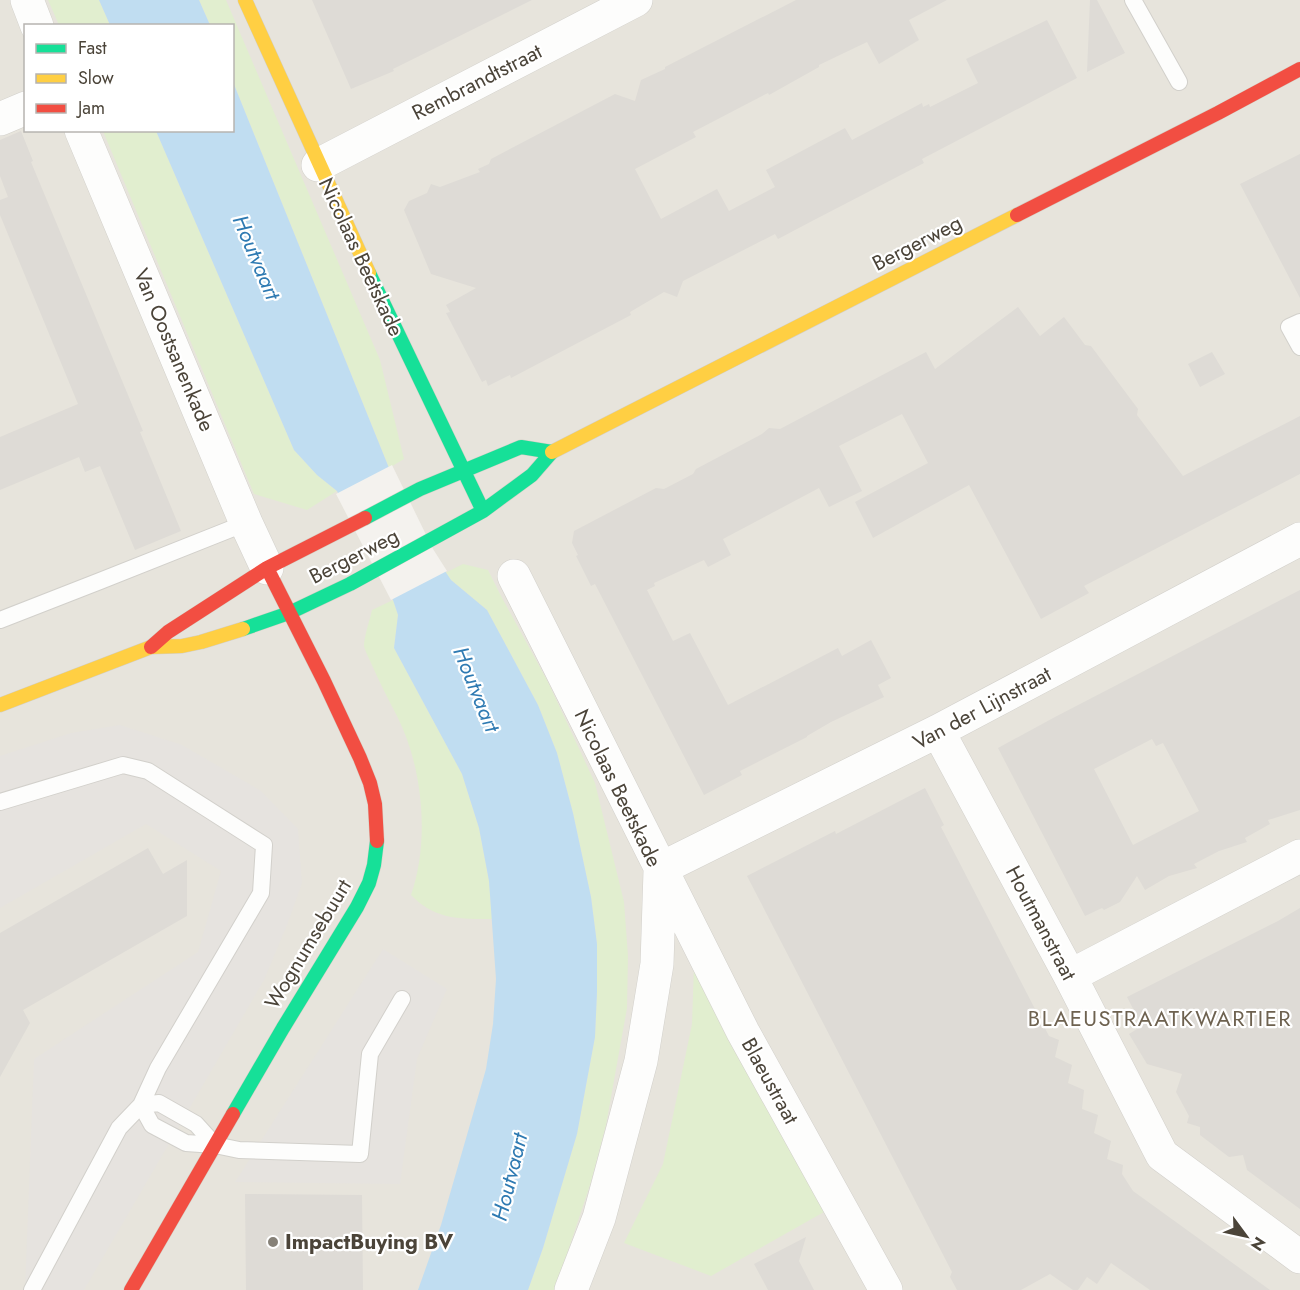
<svg xmlns="http://www.w3.org/2000/svg" width="1300" height="1290" viewBox="0 0 1300 1290" font-family="Jost,sans-serif">
  <rect width="100%" height="100%" fill="#f4f2ee"/>
  <path fill="#e7e4dc" fill-rule="evenodd" d="M 0,0 L 1300,0 L 1300,1290 L 0,1290 ZM 26,26 L 232,26 L 232,130 L 26,130 Z"/>
  <path fill="#e1eecf" d="M 48,0 L 99,0 L 110,25 L 59,25 Z
    M 199,0 L 226,0 L 380,360 L 404,459 L 389,468 L 233,82 L 232,26 L 210,25 Z
    M 103,131 L 156,131 L 294,450 L 317,475 L 337,491 L 307,510 L 254,494 Z
    M 463,564 L 488,570 L 501,596 L 548,682 L 595,783 L 624,902 L 628,956 L 627,1008 L 606,1125 L 591,1182 L 555,1290 L 528,1290 L 543,1248 L 577,1134 L 595,1037 L 597,992 L 597,944 L 591,897 L 573,813 L 557,753 L 538,705 L 487,610 L 451,580 L 445,573 Z
    M 393,600 L 398,615 L 394,648 L 462,774 L 479,828 L 489,881 L 492,919 C 460,919 435,920 411,895 C 430,841 423,767 397,716 C 388,699 379,681 371,663 C 369,658 365,651 364,646 C 364,637 370,619 372,610 Z
    M 694,965 L 824,1212 L 711,1276 L 624,1243 L 663,1164 L 692,1024 Z"/>
  <path fill="#e6e3df" d="M 120,725 L 182,745 L 261,791 L 298,829 L 302,883 L 287,925 L 264,980 L 84,1290 L 25,1290 L 34,1059 L 198,952 L 221,871 L 146,824 L 0,908 L 0,756 L 71,733 Z
    M 383,949 L 447,989 L 417,1059 L 400,1184 L 235,1182 Z"/>
  <path fill="#c0ddf1" d="M 99,0 L 199,0 L 210,25 L 110,25 Z
    M 233,82 L 389,468 L 431,550 L 451,580 L 487,610 L 538,705 L 557,753 L 573,813 L 591,897 L 597,944 L 597,992 L 595,1037 L 577,1134 L 543,1248 L 528,1290 L 418,1290 L 441,1225 L 486,1069 L 493,1024 L 496,979 L 489,881 L 479,828 L 462,774 L 394,648 L 398,615 L 393,600 L 337,491 L 317,475 L 294,450 L 156,131 L 232,130 Z"/>
  <path fill="#f4f2ee" d="M 392,465 L 433,549 L 447,571 L 391,600 L 336,494 Z"/>
  <path fill="#dedbd6" fill-rule="evenodd" d="M 312,0 L 532,0 L 393,69 L 394,71 L 351,89 Z
    M 796,0 L 947,0 L 909,20 L 919,40 L 879,64 L 867,42 L 819,65 L 819,67 L 769,95 L 768,93 L 693,132 L 696,137 L 635,169 L 661,219 L 717,189 L 729,211 L 775,187 L 766,170 L 845,128 L 852,140 L 922,103 L 923,107 L 929,104 L 930,107 L 978,83 L 966,59 L 1047,20 L 1077,78 L 922,159 L 924,163 L 814,220 L 778,239 L 775,234 L 683,281 L 677,297 L 664,292 L 630,312 L 631,315 L 511,378 L 510,375 L 488,386 L 486,380 L 482,382 L 446,313 L 450,312 L 446,305 L 476,288 L 431,274 L 404,210 L 409,201 L 427,193 L 431,184 L 440,187 L 480,172 L 478,169 L 489,164 L 491,159 L 615,94 L 635,101 L 641,80 L 665,69 L 665,67 Z
    M 1090,0 L 1097,0 L 1125,53 L 1087,72 Z
    M 21,131 L 33,161 L 31,162 L 143,431 L 140,432 L 181,531 L 135,550 L 100,466 L 85,472 L 79,457 L 0,490 L 0,437 L 78,404 L 0,215 L 0,200 L 8,197 L 0,176 L 0,140 Z
    M 1300,154 L 1300,298 L 1240,184 Z
    M 1018,307 L 1040,336 L 1064,317 L 1085,345 L 1091,346 L 1138,409 L 1137,415 L 1183,476 L 1300,416 L 1300,474 L 1084,586 L 1089,593 L 1041,619 L 969,485 L 873,538 L 855,502 L 928,463 L 902,414 L 839,446 L 862,491 L 829,507 L 819,488 L 723,539 L 731,555 L 708,567 L 704,560 L 654,583 L 655,586 L 647,590 L 673,641 L 690,633 L 728,705 L 838,648 L 842,656 L 871,640 L 891,678 L 878,685 L 884,697 L 831,722 L 807,736 L 807,737 L 740,771 L 742,775 L 704,795 L 595,584 L 591,586 L 576,556 L 578,555 L 572,543 L 574,531 L 656,488 L 664,489 L 693,474 L 696,469 L 762,434 L 769,428 L 780,429 L 926,352 L 935,369 Z
    M 1212,352 L 1225,374 L 1200,387 L 1188,364 Z
    M 1300,590 L 1300,810 L 1268,820 L 1270,824 L 1245,838 L 1247,842 L 1219,851 L 1194,864 L 1197,868 L 1169,876 L 1145,890 L 1137,876 L 1120,902 L 1104,910 L 1102,908 L 1085,916 L 998,748 L 1055,717 ZM 1152,739 L 1156,746 L 1163,743 L 1199,811 L 1133,845 L 1094,769 Z
    M 925,788 L 944,825 L 941,827 L 1049,1036 L 1059,1040 L 1055,1057 L 1072,1065 L 1068,1083 L 1084,1090 L 1082,1109 L 1098,1115 L 1094,1133 L 1111,1141 L 1107,1159 L 1123,1165 L 1122,1174 L 1133,1191 L 1270,1290 L 1150,1290 L 1111,1263 L 1097,1284 L 1087,1277 L 1078,1290 L 1073,1290 L 1050,1274 L 1021,1290 L 957,1290 L 950,1277 L 952,1272 L 747,876 L 835,831 L 836,834 Z
    M 148,848 L 163,874 L 187,860 L 187,916 L 23,1010 L 30,1023 L 0,1077 L 0,933 Z
    M 1300,908 L 1300,1209 L 1247,1170 L 1243,1155 L 1229,1157 L 1200,1135 L 1200,1127 L 1187,1123 L 1189,1116 L 1176,1092 L 1182,1074 L 1147,1064 L 1129,1034 L 1142,1026 L 1127,997 L 1278,921 Z
    M 245,1194 L 362,1195 L 363,1290 L 246,1290 Z
    M 806,1237 L 799,1261 L 814,1290 L 768,1290 L 754,1264 Z"/>
  <g fill="none" stroke-linecap="round" stroke-linejoin="round">
    <g stroke="#d2d0cb" stroke-width="18">
      <path id="lane" d="M 1133,0 L 1179,82
        M 1300,322 L 1289,327 L 1300,347
        M 0,620 L 100,581 L 246,523
        M 0,802 L 123,765 L 148,771 L 264,845 L 261,893 L 158,1068 L 141,1105 L 119,1128 L 32,1290
        M 141,1105 L 152,1125 L 186,1143 L 215,1145 L 239,1150 L 360,1154 L 370,1054 L 402,999
        M 141,1105 L 159,1103 L 196,1124 L 215,1145"/>
    </g>
    <g stroke="#d2d0cb" stroke-width="34">
      <path id="street" d="M 27,0 L 37,26
        M 0,119 L 26,108
        M 81,130 L 246,523 L 267,568
        M 318,165 L 636,0
        M 514,576 L 743,1032 L 886,1290
        M 938,731 L 1070,976 L 1162,1155 L 1300,1257
        M 660,869 L 938,731 L 1300,539
        M 1070,976 L 1300,856
        M 571,1290 L 599,1218 L 641,1061 L 657,964 L 660,871"/>
    </g>
    <g stroke="#d3cfc5" stroke-width="15">
      <path id="fast" d="M 369,273 L 483,511
        M 365,518 L 420,489 L 521,447 L 552,452
        M 243,629 L 289,613 L 350,584 L 483,511 L 532,475 L 552,452
        M 233,1114 L 283,1028 L 357,907 L 369,883 L 374,865 L 377,841"/>
    </g>
    <g stroke="#d3cfc5" stroke-width="15">
      <path id="slow" d="M 245,0 L 369,273
        M 552,452 L 1017,215
        M 0,705 L 151,647 L 182,646 L 201,642 L 243,629"/>
    </g>
    <g stroke="#d3cfc5" stroke-width="15">
      <path id="jam" d="M 1017,215 L 1218,113 L 1300,69
        M 267,568 L 324,681 L 360,758 L 370,783 L 375,804 L 377,841
        M 151,647 L 168,632 L 267,568 L 365,518
        M 131,1290 L 233,1114"/>
    </g>
    <use href="#lane" stroke="#fdfdfc" stroke-width="16"/>
    <use href="#street" stroke="#fdfdfc" stroke-width="33"/>
    <use href="#fast" stroke="#16e098" stroke-width="14"/>
    <use href="#slow" stroke="#ffcf43" stroke-width="14"/>
    <use href="#jam" stroke="#f24e42" stroke-width="14"/>
  </g>
  <circle fill="#868178" stroke="#fff" stroke-width="2" cx="273" cy="1242" r="6"/>
  <g text-anchor="middle" stroke-width="4.5" stroke-linejoin="round" paint-order="stroke">
    <g font-size="21" fill="#4b4439" stroke="#fff">
      <text transform="translate(477 82) rotate(-27)" y="7">Rembrandtstraat</text>
      <text transform="translate(917 243) rotate(-27)" y="7">Bergerweg</text>
      <text transform="translate(361 257) rotate(65)" y="7">Nicolaas Beetskade</text>
      <text transform="translate(174 350) rotate(67)" y="7">Van Oostsanenkade</text>
      <text transform="translate(354 556) rotate(-27)" y="7">Bergerweg</text>
      <text transform="translate(982 708) rotate(-28)" y="7">Van der Lijnstraat</text>
      <text transform="translate(618 788) rotate(64)" y="7">Nicolaas Beetskade</text>
      <text transform="translate(1041 923) rotate(62)" y="7">Houtmanstraat</text>
      <text transform="translate(308 944) rotate(-59)" y="7">Wognumsebuurt</text>
      <text transform="translate(770 1081) rotate(61)" y="7">Blaeustraat</text>
    </g>
    <g font-size="21" font-weight="bold" fill="#4b4439" stroke="#fff" text-anchor="start">
      <text x="285" y="1249">ImpactBuying BV</text>
    </g>
    <g font-size="22" font-style="italic" fill="#2e7ab2" stroke="#fff">
      <text transform="translate(257 257) rotate(67)" y="8">Houtvaart</text>
      <text transform="translate(477 689) rotate(68)" y="8">Houtvaart</text>
      <text transform="translate(509 1177) rotate(-76)" y="8">Houtvaart</text>
    </g>
    <g font-size="22" letter-spacing="1.5" fill="#6e6250" stroke="#fff">
      <text x="1160" y="1026">BLAEUSTRAATKWARTIER</text>
    </g>
  </g>
  <rect x="24" y="24" width="210" height="108" fill="#ffffff" stroke="#b7b4b0" stroke-width="1.5"/>
  <rect x="36" y="44" width="30" height="9" fill="#16e098" stroke="#b7b4b0" stroke-width="1.5"/>
  <text x="78" y="54" font-size="18" fill="#4b4439">Fast</text>
  <rect x="36" y="74" width="30" height="9" fill="#ffcf43" stroke="#b7b4b0" stroke-width="1.5"/>
  <text x="78" y="84" font-size="18" fill="#4b4439">Slow</text>
  <rect x="36" y="104" width="30" height="9" fill="#f24e42" stroke="#b7b4b0" stroke-width="1.5"/>
  <text x="78" y="114" font-size="18" fill="#4b4439">Jam</text>
  <g transform="translate(1246 1236) rotate(123)" stroke="#ffffff" stroke-width="4.5" paint-order="stroke">
  <path d="M0-4.5L10 22L0 15L-10 22Z" fill="#4b4439"/>
  <text y="-9" font-size="16" font-weight="bold" text-anchor="middle" fill="#4b4439">N</text>
  </g>
</svg>
